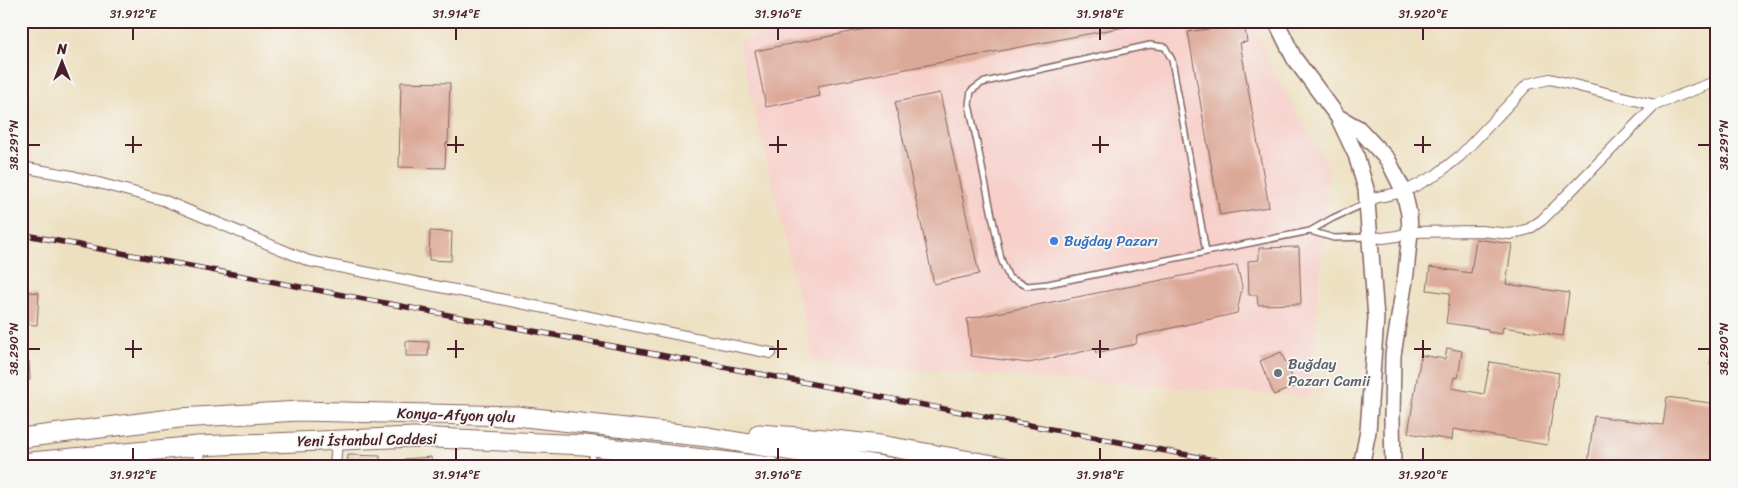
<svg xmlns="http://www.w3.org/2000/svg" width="1738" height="488" viewBox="0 0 1738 488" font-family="Sriracha,sans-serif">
  <rect width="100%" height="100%" fill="#f6f6f2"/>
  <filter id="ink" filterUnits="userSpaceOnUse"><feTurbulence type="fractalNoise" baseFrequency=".02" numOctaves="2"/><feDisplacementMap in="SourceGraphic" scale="10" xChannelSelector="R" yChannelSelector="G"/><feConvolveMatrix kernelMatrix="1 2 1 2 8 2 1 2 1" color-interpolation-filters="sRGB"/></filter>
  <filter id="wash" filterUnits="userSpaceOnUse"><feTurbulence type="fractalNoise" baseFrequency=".0096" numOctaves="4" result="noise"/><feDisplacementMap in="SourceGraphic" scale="20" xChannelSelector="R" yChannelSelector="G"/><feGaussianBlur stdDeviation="1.12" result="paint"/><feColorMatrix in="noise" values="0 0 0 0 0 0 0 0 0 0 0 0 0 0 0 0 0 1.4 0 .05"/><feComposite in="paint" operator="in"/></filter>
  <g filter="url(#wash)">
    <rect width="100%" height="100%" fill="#ede0c0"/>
    <path fill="#f7d0ca" d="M 815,21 L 1252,21 L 1274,73 L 1329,168 L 1310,397 L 814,363 L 738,40 Z"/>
    <g id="blocks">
      <path fill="#dca897" d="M 906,21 L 1150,21 L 1150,22 L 818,86 L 820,96 L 766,107 L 755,51 Z
        M 1235,21 L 1244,21 L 1247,42 L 1240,43 L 1269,207 L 1220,215 L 1188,32 L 1221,27 L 1221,24 Z
        M 401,82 L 450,83 L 448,143 L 446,143 L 445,168 L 399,167 Z
        M 940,93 L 979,274 L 934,284 L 895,102 Z
        M 430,231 L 452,232 L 451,261 L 429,260 Z
        M 1476,239 L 1512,244 L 1506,284 L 1569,293 L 1563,336 L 1503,327 L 1502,334 L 1488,332 L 1488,329 L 1446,323 L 1450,293 L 1427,290 L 1430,267 L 1471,273 Z
        M 1299,247 L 1301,304 L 1258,305 L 1257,295 L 1249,295 L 1248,261 L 1259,260 L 1259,248 Z
        M 1237,265 L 1242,287 L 1237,313 L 1137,336 L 1136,344 L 1096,353 L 1095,349 L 1029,363 L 971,356 L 967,319 Z
        M 21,291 L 39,293 L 37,325 L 21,324 Z
        M 1716,332 L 1717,332 L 1717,365 L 1710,364 Z
        M 406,341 L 429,342 L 428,356 L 406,356 Z
        M 1447,348 L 1462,351 L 1458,378 L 1454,377 L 1452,388 L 1484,394 L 1490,362 L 1559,373 L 1547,445 L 1453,429 L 1452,440 L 1408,433 L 1421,355 L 1445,359 Z
        M 1281,352 L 1296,386 L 1274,395 L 1260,361 Z
        M 21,361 L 29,361 L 30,380 L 21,380 Z
        M 1667,397 L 1717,404 L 1717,467 L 1644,467 L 1623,464 L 1622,467 L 1612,467 L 1588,464 L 1594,416 L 1663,425 Z
        M 348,455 L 380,456 L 380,467 L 347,467 Z
        M 431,457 L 432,467 L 404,467 L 404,459 Z
        M 141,458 L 142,467 L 115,467 L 114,461 Z"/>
    </g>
  </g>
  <g filter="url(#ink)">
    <use href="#blocks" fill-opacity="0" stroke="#83635f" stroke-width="1"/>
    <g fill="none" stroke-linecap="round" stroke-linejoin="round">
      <g stroke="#83635f" stroke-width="8">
        <path id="lane" d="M 1310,231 L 1334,238 L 1369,237
          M 1206,252 L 1172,60 L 1165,47 L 1150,45 L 1002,78 L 982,83 L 971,91 L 969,104 L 1001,259 L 1009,278 L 1027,286 L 1048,284 L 1310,231 L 1333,218 L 1366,203
          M 591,467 L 593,450"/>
      </g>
      <g stroke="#83635f" stroke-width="12">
        <path id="street" d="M 21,167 L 72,176 L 163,200 L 309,261 L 771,353
          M 1367,202 L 1378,197 L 1404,192 L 1436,175 L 1460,156 L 1528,84 L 1550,79 L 1655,105
          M 1370,237 L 1383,238 L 1397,236 L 1410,232 L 1481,231 L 1510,234 L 1529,229 L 1542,220 L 1557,205 L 1655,105 L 1717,81
          M 198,446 L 199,467
          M 335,467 L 337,440"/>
      </g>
      <g stroke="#83635f" stroke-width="18">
        <path id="secondary" d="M 1276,21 L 1294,58 L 1338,117 L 1356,155 L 1366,189 L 1376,318 L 1368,431 L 1361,467
          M 1338,117 L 1358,128 L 1388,160 L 1404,192 L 1409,214 L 1410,232 L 1406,273 L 1393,355 L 1392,419 L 1393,467"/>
      </g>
      <g stroke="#83635f" stroke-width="21">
        <path id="highway" d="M 759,434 L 825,439 L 880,445 L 1005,467
          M 21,438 L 179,418 L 299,411 L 516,416 L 708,437 L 889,467
          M 21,463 L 198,446 L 414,437 L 584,445 L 771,467"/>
      </g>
      <use href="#lane" stroke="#fff" stroke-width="5"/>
      <use href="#street" stroke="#fff" stroke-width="10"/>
      <use href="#secondary" stroke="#fff" stroke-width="15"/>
      <use href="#highway" stroke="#fff" stroke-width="19"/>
      <g stroke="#4a1f2b" stroke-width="5.5">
        <path id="rail" d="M 21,234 L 1251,467"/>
      </g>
      <use href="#rail" stroke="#f6f6f2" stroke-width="4" stroke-dasharray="11" stroke-linecap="butt"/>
    </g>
  </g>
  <path fill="none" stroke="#4a1f2b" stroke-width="2" d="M 133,28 L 133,40M 456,28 L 456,40M 778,28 L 778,40M 1100,28 L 1100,40M 1423,28 L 1423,40M 133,136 L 133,153M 456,136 L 456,153M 778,136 L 778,153M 1100,136 L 1100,153M 1423,136 L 1423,153M 28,145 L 40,145M 125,145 L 142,145M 447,145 L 464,145M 769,145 L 787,145M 1092,145 L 1109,145M 1414,145 L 1431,145M 1698,145 L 1710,145M 133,340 L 133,358M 456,340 L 456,358M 778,340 L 778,358M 1100,340 L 1100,358M 1423,340 L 1423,358M 28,349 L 40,349M 125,349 L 142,349M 447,349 L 464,349M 769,349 L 787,349M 1092,349 L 1109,349M 1414,349 L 1431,349M 1698,349 L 1710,349M 133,448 L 133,460M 456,448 L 456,460M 778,448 L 778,460M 1100,448 L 1100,460M 1423,448 L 1423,460"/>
  <circle fill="#3f7fe0" stroke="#f6f6f2" stroke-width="2" cx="1054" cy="241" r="5"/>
  <circle fill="#6b7280" stroke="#f6f6f2" stroke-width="2" cx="1278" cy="373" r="5"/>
  <g text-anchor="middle" stroke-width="4" stroke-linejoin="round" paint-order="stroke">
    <g font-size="15" fill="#366cbe" stroke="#f6f6f2" text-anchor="start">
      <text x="1064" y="246">Buğday Pazarı</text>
    </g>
    <g font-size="15" fill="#5b616d" stroke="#f6f6f2" text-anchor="start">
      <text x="1288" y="369">Buğday<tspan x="1288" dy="17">Pazarı Camii</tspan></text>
    </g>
    <g font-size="15" fill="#4a1f2b" stroke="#f6f6f2">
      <text transform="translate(456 415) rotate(2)" y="5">Konya-Afyon yolu</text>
      <text transform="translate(367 440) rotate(-1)" y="5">Yeni İstanbul Caddesi</text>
    </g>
  </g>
  <rect width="1738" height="488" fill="none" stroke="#f6f6f2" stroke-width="55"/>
  <g transform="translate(62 62)" stroke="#f6f6f2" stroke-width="4" paint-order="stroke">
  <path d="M0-4L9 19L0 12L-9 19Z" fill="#4a1f2b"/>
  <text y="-8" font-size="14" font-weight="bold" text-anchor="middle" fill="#4a1f2b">N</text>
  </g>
  <rect x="28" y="28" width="1682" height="432" fill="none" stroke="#4a1f2b" stroke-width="2"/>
  <g font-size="12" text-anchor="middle" fill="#4a1f2b">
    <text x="133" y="18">31.912°E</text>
    <text x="456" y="18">31.914°E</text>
    <text x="778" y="18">31.916°E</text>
    <text x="1100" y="18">31.918°E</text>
    <text x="1423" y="18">31.920°E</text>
    <text transform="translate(14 145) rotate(-90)" y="4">38.291°N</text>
    <text transform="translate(1724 145) rotate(-90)" y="4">38.291°N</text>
    <text transform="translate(14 349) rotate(-90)" y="4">38.290°N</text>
    <text transform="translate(1724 349) rotate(-90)" y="4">38.290°N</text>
    <text x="133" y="479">31.912°E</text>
    <text x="456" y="479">31.914°E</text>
    <text x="778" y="479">31.916°E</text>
    <text x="1100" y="479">31.918°E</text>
    <text x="1423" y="479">31.920°E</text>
  </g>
</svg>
